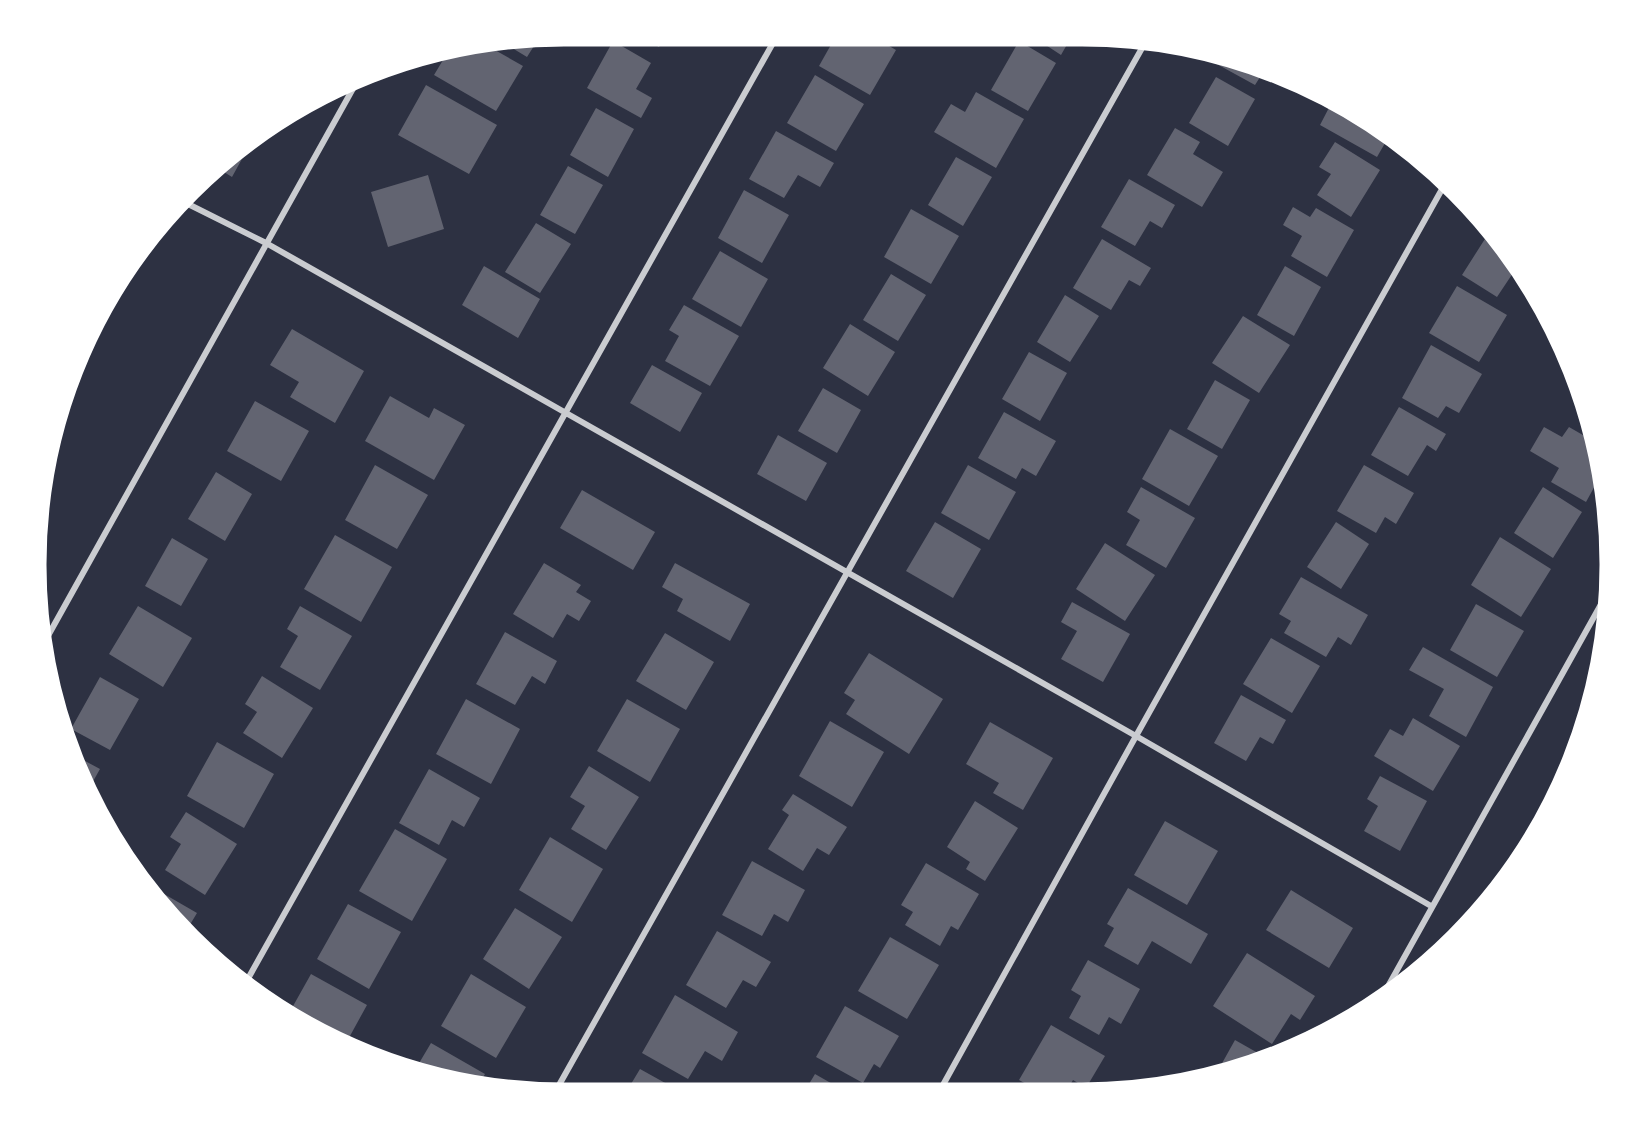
<svg xmlns="http://www.w3.org/2000/svg" width="1646" height="1129" viewBox="0 0 1646 1129" font-family="Helvetica,sans-serif">
  <rect width="100%" height="100%" fill="#2d3142"/>
  <path fill="#626471" d="M 634,34 L 665,34 L 659,47 Z
    M 837,34 L 869,34 L 896,50 L 870,95 L 819,66 Z
    M 1029,34 L 1073,34 L 1061,55 Z
    M 539,38 L 527,57 L 504,43 Z
    M 613,41 L 651,63 L 636,89 L 652,98 L 641,118 L 587,88 Z
    M 1019,41 L 1056,63 L 1028,111 L 991,90 Z
    M 486,45 L 523,66 L 496,111 L 434,75 L 449,50 Z
    M 1207,53 L 1262,74 L 1255,85 L 1204,57 Z
    M 815,75 L 864,104 L 836,151 L 787,123 Z
    M 1216,77 L 1255,99 L 1228,146 L 1189,123 Z
    M 426,85 L 497,125 L 469,174 L 398,135 Z
    M 976,92 L 1024,119 L 996,168 L 934,132 L 951,104 L 965,112 Z
    M 1333,100 L 1346,105 L 1388,138 L 1377,157 L 1320,125 Z
    M 596,108 L 634,129 L 608,177 L 570,155 Z
    M 1175,128 L 1200,142 L 1193,154 L 1223,172 L 1202,207 L 1147,175 Z
    M 776,131 L 834,163 L 820,187 L 798,175 L 784,198 L 749,179 Z
    M 253,139 L 232,177 L 219,169 Z
    M 1335,142 L 1380,170 L 1351,217 L 1317,195 L 1331,174 L 1319,167 Z
    M 956,157 L 992,177 L 963,226 L 928,205 Z
    M 568,166 L 603,185 L 575,234 L 540,215 Z
    M 428,175 L 444,229 L 388,247 L 371,192 Z
    M 1129,179 L 1175,205 L 1162,228 L 1150,221 L 1135,246 L 1101,227 Z
    M 744,190 L 789,215 L 762,263 L 718,238 Z
    M 1293,207 L 1310,217 L 1316,208 L 1354,230 L 1327,277 L 1291,256 L 1302,236 L 1283,225 Z
    M 911,209 L 959,236 L 931,284 L 884,257 Z
    M 536,223 L 571,244 L 540,293 L 505,272 Z
    M 1490,231 L 1522,270 L 1529,283 L 1513,273 L 1497,297 L 1462,275 Z
    M 1102,239 L 1151,268 L 1140,286 L 1129,280 L 1111,310 L 1073,288 Z
    M 720,251 L 768,279 L 741,327 L 692,299 Z
    M 484,266 L 540,299 L 518,338 L 462,305 Z
    M 1285,266 L 1321,287 L 1294,336 L 1257,315 Z
    M 891,274 L 926,295 L 898,341 L 863,320 Z
    M 1457,286 L 1507,315 L 1479,362 L 1429,333 Z
    M 1065,295 L 1099,316 L 1070,362 L 1037,342 Z
    M 684,305 L 739,336 L 710,386 L 665,361 L 679,336 L 669,330 Z
    M 1243,316 L 1290,345 L 1259,393 L 1212,363 Z
    M 850,324 L 895,352 L 868,396 L 823,368 Z
    M 292,329 L 364,371 L 335,423 L 290,397 L 299,382 L 270,365 Z
    M 1431,345 L 1482,374 L 1459,413 L 1446,406 L 1438,418 L 1402,398 Z
    M 1029,352 L 1067,373 L 1040,421 L 1002,399 Z
    M 652,365 L 702,393 L 680,432 L 630,403 Z
    M 1215,380 L 1250,400 L 1222,449 L 1187,429 Z
    M 823,388 L 861,410 L 837,453 L 798,431 Z
    M 390,396 L 429,418 L 434,408 L 465,425 L 434,480 L 365,441 Z
    M 255,401 L 309,431 L 281,481 L 227,451 Z
    M 1399,407 L 1446,434 L 1436,451 L 1427,445 L 1408,476 L 1371,455 Z
    M 1004,412 L 1056,441 L 1036,476 L 1022,468 L 1016,479 L 978,458 Z
    M 1586,412 L 1588,417 L 1592,430 L 1580,424 Z
    M 1544,427 L 1562,437 L 1569,427 L 1595,442 L 1602,473 L 1586,502 L 1551,482 L 1559,468 L 1530,451 Z
    M 1170,429 L 1218,456 L 1189,506 L 1142,479 Z
    M 778,435 L 827,463 L 806,501 L 757,474 Z
    M 375,465 L 428,495 L 397,549 L 345,520 Z
    M 968,465 L 1016,492 L 989,540 L 941,513 Z
    M 1364,465 L 1414,493 L 1396,524 L 1385,517 L 1376,533 L 1337,511 Z
    M 216,472 L 252,494 L 225,541 L 188,519 Z
    M 1141,487 L 1195,518 L 1166,568 L 1126,545 L 1140,520 L 1127,512 Z
    M 1543,487 L 1582,512 L 1553,558 L 1514,533 Z
    M 582,490 L 655,532 L 633,570 L 560,528 Z
    M 935,522 L 981,549 L 953,598 L 906,571 Z
    M 1336,522 L 1369,544 L 1341,589 L 1307,567 Z
    M 335,535 L 392,567 L 361,622 L 304,589 Z
    M 1500,537 L 1551,569 L 1521,617 L 1471,585 Z
    M 172,538 L 208,559 L 181,606 L 145,586 Z
    M 1105,543 L 1155,575 L 1125,621 L 1076,589 Z
    M 544,563 L 581,585 L 576,592 L 591,601 L 579,621 L 567,614 L 553,638 L 513,614 Z
    M 675,563 L 750,604 L 730,641 L 677,611 L 683,599 L 662,587 Z
    M 1301,577 L 1368,615 L 1351,645 L 1338,637 L 1326,657 L 1284,633 L 1291,621 L 1279,614 Z
    M 1072,602 L 1130,634 L 1103,682 L 1061,659 L 1077,631 L 1061,622 Z
    M 1476,604 L 1524,631 L 1497,677 L 1450,650 Z
    M 138,606 L 192,638 L 163,687 L 109,654 Z
    M 300,606 L 352,636 L 320,690 L 280,667 L 298,636 L 287,629 Z
    M 505,632 L 557,661 L 545,684 L 532,676 L 515,705 L 476,684 Z
    M 665,633 L 714,662 L 686,710 L 636,681 Z
    M 1271,638 L 1320,666 L 1292,713 L 1243,684 Z
    M 1423,647 L 1493,687 L 1466,737 L 1429,716 L 1444,689 L 1409,670 Z
    M 869,653 L 943,699 L 909,754 L 846,714 L 855,700 L 844,693 Z
    M 262,676 L 313,708 L 282,758 L 243,733 L 257,712 L 245,704 Z
    M 100,677 L 139,699 L 110,750 L 71,729 Z
    M 1241,695 L 1286,720 L 1273,744 L 1260,737 L 1246,761 L 1214,743 Z
    M 466,699 L 520,729 L 491,784 L 436,754 Z
    M 627,699 L 680,729 L 650,782 L 597,751 Z
    M 1413,718 L 1460,746 L 1433,791 L 1374,756 L 1390,729 L 1403,736 Z
    M 830,721 L 884,752 L 852,807 L 799,776 Z
    M 990,722 L 1053,758 L 1023,810 L 993,793 L 999,783 L 966,764 Z
    M 217,742 L 274,774 L 244,828 L 187,796 Z
    M 74,755 L 100,769 L 87,792 L 80,771 Z
    M 589,766 L 639,797 L 606,850 L 571,829 L 585,806 L 570,797 Z
    M 429,769 L 480,798 L 464,827 L 452,820 L 439,845 L 399,823 Z
    M 1380,776 L 1427,801 L 1400,851 L 1364,831 L 1378,806 L 1367,799 Z
    M 793,794 L 847,827 L 829,855 L 817,848 L 803,871 L 768,849 L 789,815 L 782,810 Z
    M 975,801 L 1018,828 L 985,881 L 966,869 L 970,862 L 947,847 Z
    M 186,812 L 237,844 L 205,895 L 165,870 L 181,844 L 170,837 Z
    M 1165,821 L 1218,851 L 1187,905 L 1134,875 Z
    M 395,829 L 447,859 L 412,921 L 359,891 Z
    M 550,837 L 603,869 L 572,922 L 519,890 Z
    M 752,861 L 805,890 L 788,922 L 774,914 L 762,936 L 722,915 Z
    M 926,863 L 979,894 L 958,930 L 951,926 L 940,946 L 905,925 L 913,912 L 901,905 Z
    M 152,887 L 197,913 L 185,933 Z
    M 1128,888 L 1208,934 L 1191,964 L 1152,941 L 1138,965 L 1104,946 L 1114,928 L 1107,924 Z
    M 1291,890 L 1353,928 L 1329,968 L 1266,930 Z
    M 348,904 L 401,932 L 369,989 L 317,959 Z
    M 515,908 L 562,937 L 529,989 L 483,959 Z
    M 717,931 L 771,962 L 756,987 L 743,980 L 726,1008 L 686,985 Z
    M 890,937 L 939,965 L 907,1019 L 858,991 Z
    M 1247,953 L 1315,996 L 1300,1020 L 1291,1014 L 1272,1044 L 1213,1006 Z
    M 1088,960 L 1140,989 L 1121,1024 L 1109,1017 L 1099,1035 L 1069,1018 L 1081,996 L 1071,990 Z
    M 311,974 L 367,1005 L 345,1045 L 288,1015 Z
    M 471,974 L 526,1007 L 496,1058 L 441,1026 Z
    M 675,995 L 738,1032 L 722,1061 L 705,1051 L 688,1079 L 642,1053 Z
    M 845,1006 L 899,1036 L 880,1068 L 874,1064 L 863,1083 L 816,1057 Z
    M 1051,1025 L 1105,1056 L 1086,1088 L 1073,1080 L 1065,1094 L 1044,1094 L 1019,1080 Z
    M 1235,1040 L 1265,1057 L 1216,1074 Z
    M 431,1043 L 485,1074 L 478,1086 L 461,1084 L 415,1070 Z
    M 640,1069 L 685,1094 L 625,1094 Z
    M 815,1074 L 850,1094 L 803,1094 Z"/>
  <g fill="none" stroke-linecap="round" stroke-linejoin="round">
    <path stroke="#caccd0" stroke-width="6" d="M 182,201 L 266,243 L 1136,736 L 1431,906
      M 44,643 L 355,85
      M 245,984 L 778,34
      M 1386,990 L 1609,590
      M 554,1094 L 1146,41
      M 938,1094 L 1136,736 L 1446,182"/>
  </g>
  <path d="M0 0H1646V1129H0ZM564 45H1082A519 519 0 0 1 1601 564V565A519 519 0 0 1 1082 1084H564A519 519 0 0 1 45 565V564A519 519 0 0 1 564 45Z" fill="#fff" fill-rule="evenodd"/>
  <path fill="none" stroke="#fff" stroke-width="3" d="M564 45H1082A519 519 0 0 1 1601 564V565A519 519 0 0 1 1082 1084H564A519 519 0 0 1 45 565V564A519 519 0 0 1 564 45Z"/>
</svg>
